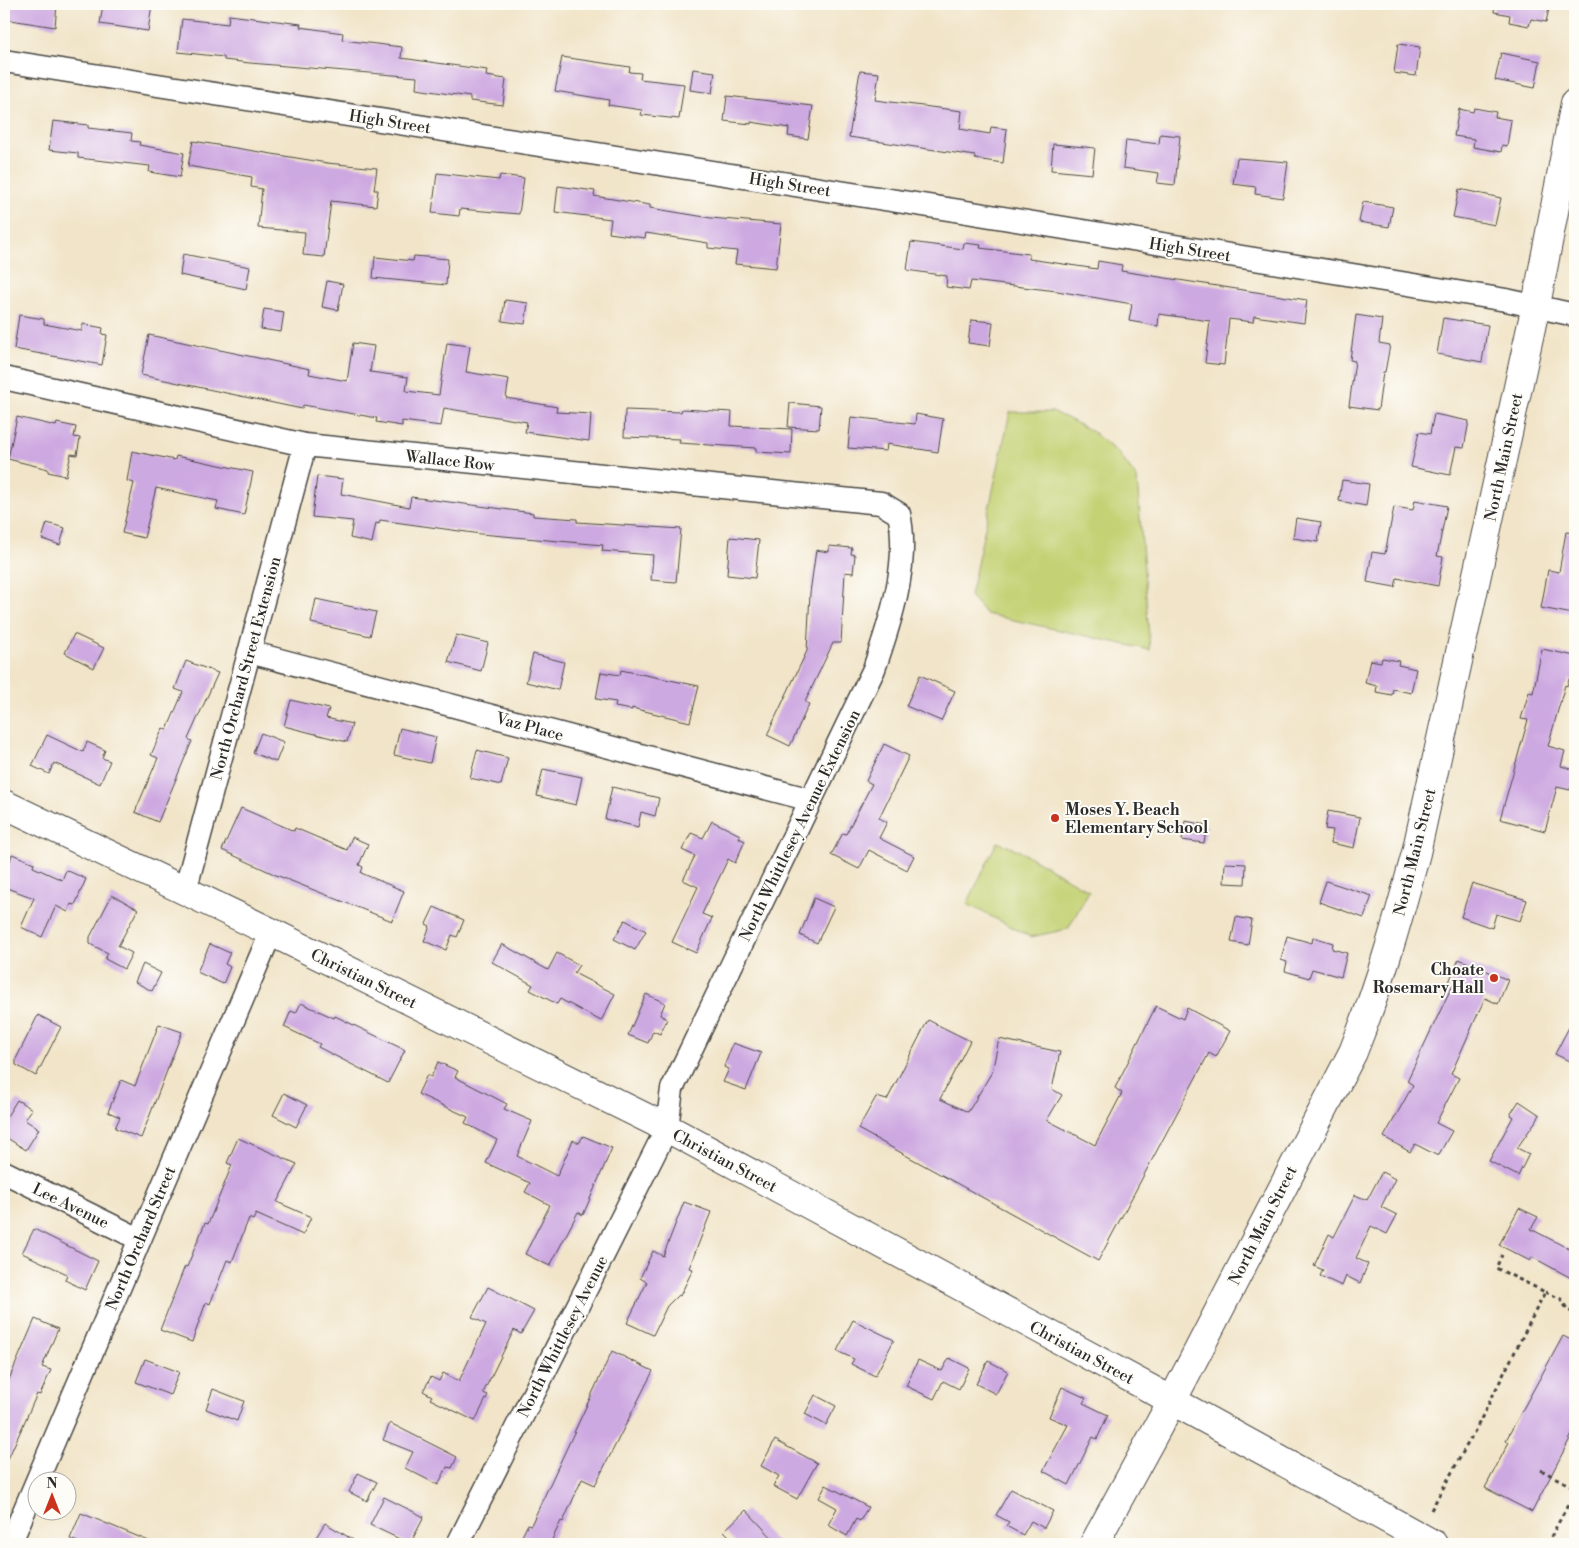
<svg xmlns="http://www.w3.org/2000/svg" width="1579" height="1548" viewBox="0 0 1579 1548" font-family="'Libre Bodoni',serif">
  <rect width="100%" height="100%" fill="#fdfcf7"/>
  <filter id="ink" filterUnits="userSpaceOnUse"><feTurbulence type="fractalNoise" baseFrequency=".02" numOctaves="2"/><feDisplacementMap in="SourceGraphic" scale="10" xChannelSelector="R" yChannelSelector="G"/><feConvolveMatrix kernelMatrix="1 2 1 2 8 2 1 2 1" color-interpolation-filters="sRGB"/></filter>
  <filter id="wash" filterUnits="userSpaceOnUse"><feTurbulence type="fractalNoise" baseFrequency=".0096" numOctaves="4" result="noise"/><feDisplacementMap in="SourceGraphic" scale="20" xChannelSelector="R" yChannelSelector="G"/><feGaussianBlur stdDeviation="1.12" result="paint"/><feColorMatrix in="noise" values="0 0 0 0 0 0 0 0 0 0 0 0 0 0 0 0 0 1.4 0 .05"/><feComposite in="paint" operator="in"/></filter>
  <g filter="url(#wash)">
    <rect width="100%" height="100%" fill="#f1e4c8"/>
    <path fill="#c4d274" stroke="#787e50" d="M 1010,412 L 1052,412 L 1067,418 L 1093,432 L 1119,454 L 1137,478 L 1150,650 L 986,614 L 970,596 Z
      M 997,842 L 1018,850 L 1089,891 L 1068,929 L 1031,937 L 967,904 Z"/>
    <g id="blocks">
      <path fill="#cda9e1" d="M 4,4 L 57,4 L 55,27 L 4,19 Z
        M 103,4 L 152,4 L 148,31 L 100,24 Z
        M 1495,4 L 1550,4 L 1546,22 L 1531,19 L 1529,26 L 1509,22 L 1510,15 L 1494,12 Z
        M 229,15 L 301,24 L 300,27 L 343,33 L 342,40 L 402,47 L 401,58 L 487,70 L 486,76 L 506,79 L 503,105 L 470,101 L 470,97 L 416,89 L 417,77 L 250,63 L 224,60 L 224,57 L 178,52 L 182,19 L 228,24 Z
        M 1398,44 L 1420,47 L 1416,76 L 1394,73 Z
        M 1501,53 L 1540,61 L 1535,88 L 1495,80 Z
        M 562,57 L 630,67 L 629,72 L 641,73 L 640,79 L 684,84 L 679,119 L 641,115 L 642,110 L 608,105 L 609,100 L 555,91 Z
        M 693,69 L 715,72 L 712,93 L 690,90 Z
        M 860,71 L 879,73 L 875,100 L 962,111 L 960,129 L 990,134 L 991,127 L 1007,129 L 1003,163 L 975,159 L 975,156 L 849,137 Z
        M 727,96 L 813,106 L 808,139 L 788,136 L 789,128 L 751,122 L 751,124 L 724,121 Z
        M 1474,108 L 1496,112 L 1495,117 L 1511,120 L 1507,146 L 1502,145 L 1501,152 L 1473,147 L 1474,139 L 1454,136 L 1459,109 L 1473,112 Z
        M 53,121 L 88,125 L 88,128 L 132,133 L 131,141 L 140,142 L 139,145 L 184,153 L 180,177 L 149,172 L 150,166 L 78,158 L 78,153 L 49,150 Z
        M 1160,134 L 1180,136 L 1175,185 L 1157,183 L 1159,173 L 1123,168 L 1126,140 L 1159,144 Z
        M 193,141 L 327,163 L 377,168 L 374,190 L 378,190 L 376,206 L 331,201 L 324,257 L 303,255 L 305,232 L 258,228 L 262,189 L 251,187 L 252,177 L 188,166 Z
        M 1053,144 L 1095,148 L 1092,174 L 1051,170 Z
        M 1237,158 L 1288,162 L 1283,198 L 1255,194 L 1256,187 L 1233,184 Z
        M 437,173 L 499,180 L 500,175 L 524,178 L 519,214 L 460,209 L 459,216 L 432,213 Z
        M 558,186 L 595,191 L 594,196 L 650,205 L 650,208 L 711,218 L 781,224 L 776,268 L 735,264 L 737,251 L 708,248 L 708,243 L 646,233 L 645,238 L 609,233 L 611,219 L 555,212 Z
        M 1459,189 L 1501,198 L 1495,225 L 1453,217 Z
        M 1363,202 L 1393,207 L 1389,227 L 1359,222 Z
        M 911,242 L 963,249 L 964,243 L 981,245 L 980,248 L 1029,254 L 1029,259 L 1097,269 L 1098,261 L 1122,265 L 1121,271 L 1307,300 L 1304,323 L 1254,316 L 1253,322 L 1229,319 L 1224,365 L 1205,363 L 1210,321 L 1159,314 L 1158,326 L 1129,321 L 1132,304 L 1057,291 L 971,281 L 969,290 L 946,287 L 947,276 L 907,270 Z
        M 183,254 L 250,267 L 246,289 L 180,275 Z
        M 414,256 L 448,259 L 446,285 L 373,278 L 375,257 L 413,261 Z
        M 327,281 L 343,284 L 338,310 L 322,307 Z
        M 505,300 L 528,303 L 525,324 L 502,321 Z
        M 264,309 L 284,312 L 281,332 L 261,329 Z
        M 19,315 L 44,319 L 44,324 L 82,331 L 83,324 L 103,328 L 102,334 L 107,335 L 102,365 L 14,349 Z
        M 1356,315 L 1382,319 L 1379,343 L 1390,345 L 1385,372 L 1383,372 L 1378,410 L 1349,406 L 1355,361 L 1350,360 Z
        M 1443,318 L 1488,325 L 1482,362 L 1437,354 Z
        M 971,320 L 993,322 L 990,346 L 968,343 Z
        M 149,335 L 310,369 L 309,374 L 347,381 L 353,343 L 374,346 L 370,372 L 408,377 L 406,391 L 439,395 L 447,343 L 470,346 L 466,372 L 509,379 L 506,398 L 557,407 L 556,412 L 591,414 L 589,441 L 525,432 L 527,422 L 444,408 L 441,426 L 402,421 L 402,426 L 376,422 L 377,418 L 303,405 L 302,409 L 141,375 Z
        M 790,403 L 821,406 L 819,429 L 788,427 Z
        M 682,409 L 732,412 L 731,426 L 792,429 L 791,454 L 756,452 L 756,448 L 679,443 L 680,439 L 624,437 L 625,410 L 681,412 Z
        M 916,414 L 943,419 L 938,452 L 887,444 L 886,451 L 848,448 L 851,417 L 915,424 Z
        M 1434,414 L 1469,421 L 1464,448 L 1456,447 L 1450,475 L 1411,467 L 1419,432 L 1430,434 Z
        M 17,417 L 56,426 L 57,423 L 76,427 L 74,437 L 80,438 L 77,455 L 71,454 L 66,476 L 48,472 L 48,469 L 8,459 Z
        M 132,451 L 175,460 L 176,456 L 253,472 L 244,515 L 216,509 L 218,501 L 156,488 L 144,538 L 122,533 L 134,483 L 127,481 Z
        M 317,476 L 343,479 L 341,494 L 409,507 L 411,497 L 533,513 L 533,516 L 577,519 L 577,522 L 681,529 L 676,582 L 651,580 L 653,555 L 602,551 L 603,545 L 481,534 L 380,520 L 379,524 L 376,523 L 372,543 L 350,538 L 353,521 L 312,517 Z
        M 1342,480 L 1369,484 L 1366,506 L 1339,501 Z
        M 1415,500 L 1447,506 L 1437,556 L 1443,557 L 1438,586 L 1397,578 L 1395,587 L 1367,582 L 1372,552 L 1385,554 L 1394,507 L 1413,510 Z
        M 1296,518 L 1321,522 L 1318,542 L 1293,538 Z
        M 47,523 L 65,528 L 60,545 L 42,539 Z
        M 1566,532 L 1575,533 L 1575,602 L 1573,614 L 1541,608 L 1548,570 L 1559,572 Z
        M 730,537 L 759,540 L 755,578 L 727,575 Z
        M 829,546 L 852,548 L 851,554 L 855,555 L 853,573 L 845,572 L 841,643 L 833,643 L 805,702 L 809,704 L 790,746 L 767,735 L 807,651 L 810,593 L 816,550 L 829,552 Z
        M 316,599 L 376,612 L 370,636 L 311,623 Z
        M 74,634 L 104,648 L 94,668 L 65,653 Z
        M 456,635 L 488,643 L 481,671 L 448,662 Z
        M 1542,649 L 1575,656 L 1575,681 L 1569,679 L 1567,686 L 1565,685 L 1548,746 L 1565,751 L 1561,766 L 1575,770 L 1575,773 L 1570,790 L 1557,787 L 1545,831 L 1500,819 L 1528,720 L 1521,719 L 1529,692 L 1533,693 Z
        M 533,654 L 564,662 L 558,690 L 526,682 Z
        M 1382,658 L 1399,661 L 1398,665 L 1416,669 L 1411,693 L 1393,689 L 1392,695 L 1376,692 L 1377,686 L 1365,683 L 1370,660 L 1381,662 Z
        M 186,661 L 218,673 L 188,739 L 192,741 L 158,822 L 135,812 L 158,758 L 151,755 L 163,728 L 167,730 L 183,692 L 175,689 Z
        M 621,670 L 699,686 L 690,722 L 632,708 L 632,710 L 615,707 L 616,702 L 596,699 L 601,672 L 620,675 Z
        M 920,675 L 955,691 L 941,721 L 906,706 Z
        M 291,700 L 329,709 L 326,718 L 352,724 L 347,742 L 284,726 Z
        M 400,728 L 436,737 L 430,763 L 394,755 Z
        M 261,733 L 284,742 L 276,762 L 253,753 Z
        M 47,735 L 83,752 L 87,742 L 105,750 L 102,758 L 110,761 L 100,784 L 54,763 L 49,774 L 32,766 Z
        M 884,744 L 909,756 L 879,818 L 887,822 L 879,838 L 914,856 L 907,870 L 869,850 L 859,869 L 831,855 L 843,833 L 846,834 L 872,784 L 866,781 Z
        M 477,750 L 508,758 L 501,785 L 470,778 Z
        M 543,769 L 582,777 L 576,805 L 537,796 Z
        M 612,787 L 659,798 L 655,816 L 641,812 L 638,827 L 605,819 Z
        M 241,808 L 294,831 L 295,828 L 347,850 L 352,837 L 368,844 L 359,865 L 363,867 L 361,873 L 404,891 L 392,921 L 276,875 L 222,850 Z
        M 1328,811 L 1360,817 L 1354,848 L 1331,843 L 1333,830 L 1325,829 Z
        M 712,821 L 740,835 L 739,838 L 745,841 L 735,863 L 728,859 L 702,914 L 712,918 L 696,953 L 672,942 L 698,887 L 683,880 L 695,856 L 682,850 L 691,833 L 703,838 Z
        M 1185,821 L 1207,825 L 1204,843 L 1182,840 Z
        M 12,854 L 34,863 L 33,867 L 62,880 L 66,870 L 86,879 L 75,905 L 71,904 L 68,912 L 56,906 L 42,937 L 21,927 L 34,898 L 4,887 L 4,858 L 10,861 Z
        M 1225,863 L 1246,864 L 1245,884 L 1224,883 Z
        M 1326,881 L 1372,896 L 1364,918 L 1319,902 Z
        M 1472,883 L 1527,900 L 1520,921 L 1496,914 L 1492,928 L 1461,917 Z
        M 112,895 L 138,909 L 118,946 L 132,953 L 124,969 L 105,959 L 108,953 L 90,944 L 90,937 Z
        M 814,898 L 834,907 L 817,943 L 800,935 Z
        M 434,907 L 464,920 L 457,937 L 452,935 L 446,950 L 424,941 L 430,926 L 426,924 Z
        M 1236,917 L 1252,920 L 1248,945 L 1231,942 Z
        M 625,920 L 646,931 L 635,950 L 614,939 Z
        M 1287,936 L 1312,943 L 1313,937 L 1333,943 L 1332,949 L 1347,953 L 1341,977 L 1312,969 L 1309,978 L 1285,971 L 1287,962 L 1281,960 Z
        M 210,944 L 230,953 L 225,964 L 230,967 L 223,984 L 197,972 Z
        M 502,944 L 548,970 L 557,953 L 579,965 L 574,973 L 615,994 L 601,1021 L 560,999 L 557,1004 L 530,990 L 533,985 L 492,962 Z
        M 1459,959 L 1508,980 L 1498,1004 L 1485,998 L 1451,1074 L 1459,1078 L 1436,1123 L 1452,1131 L 1438,1156 L 1415,1144 L 1410,1152 L 1384,1137 L 1413,1085 L 1407,1081 L 1453,984 L 1449,982 Z
        M 143,964 L 161,973 L 152,991 L 135,982 Z
        M 646,994 L 665,1003 L 660,1015 L 667,1019 L 660,1034 L 653,1031 L 648,1043 L 628,1035 Z
        M 301,1003 L 334,1018 L 335,1016 L 405,1050 L 388,1083 L 318,1047 L 320,1044 L 284,1027 L 291,1011 L 296,1013 Z
        M 1156,1006 L 1183,1019 L 1187,1008 L 1230,1031 L 1216,1057 L 1209,1053 L 1098,1261 L 858,1129 L 876,1097 L 887,1100 L 928,1020 L 970,1041 L 940,1099 L 968,1112 L 992,1072 L 999,1039 L 1060,1052 L 1052,1089 L 1062,1095 L 1047,1120 L 1095,1145 L 1122,1093 L 1115,1088 Z
        M 38,1015 L 61,1027 L 36,1076 L 16,1065 L 16,1059 Z
        M 1575,1016 L 1575,1064 L 1555,1054 Z
        M 159,1024 L 182,1032 L 141,1138 L 115,1128 L 120,1117 L 108,1112 L 121,1080 L 135,1086 Z
        M 733,1043 L 761,1053 L 746,1090 L 723,1082 L 729,1069 L 724,1067 Z
        M 438,1062 L 458,1071 L 455,1077 L 507,1104 L 504,1109 L 532,1121 L 517,1156 L 557,1176 L 573,1140 L 579,1143 L 583,1136 L 612,1148 L 583,1215 L 578,1212 L 550,1266 L 525,1254 L 550,1205 L 525,1192 L 530,1183 L 486,1163 L 497,1140 L 465,1123 L 468,1117 L 418,1094 L 427,1075 L 431,1077 Z
        M 284,1093 L 307,1105 L 296,1127 L 273,1115 Z
        M 17,1100 L 32,1109 L 25,1120 L 39,1129 L 26,1150 L 4,1136 L 4,1121 Z
        M 1519,1101 L 1540,1115 L 1517,1148 L 1529,1154 L 1518,1176 L 1489,1161 L 1513,1117 L 1510,1115 Z
        M 238,1138 L 297,1164 L 277,1202 L 311,1217 L 303,1235 L 256,1214 L 253,1220 L 249,1218 L 232,1262 L 227,1260 L 210,1304 L 206,1302 L 192,1342 L 160,1330 L 185,1266 L 187,1267 L 205,1223 L 208,1224 L 232,1165 L 227,1163 Z
        M 1382,1172 L 1395,1179 L 1381,1207 L 1397,1215 L 1387,1234 L 1371,1226 L 1356,1258 L 1368,1264 L 1360,1283 L 1346,1276 L 1342,1286 L 1320,1276 L 1323,1270 L 1314,1266 L 1329,1234 L 1334,1237 L 1355,1195 L 1367,1200 Z
        M 684,1202 L 711,1212 L 689,1268 L 693,1269 L 680,1296 L 678,1295 L 667,1306 L 653,1335 L 627,1323 L 647,1282 L 640,1278 L 653,1251 L 663,1256 Z
        M 1519,1208 L 1538,1217 L 1531,1229 L 1575,1252 L 1575,1280 L 1532,1257 L 1530,1261 L 1499,1245 Z
        M 34,1229 L 98,1261 L 85,1290 L 65,1280 L 67,1274 L 22,1253 Z
        M 488,1287 L 534,1311 L 521,1334 L 514,1330 L 483,1393 L 488,1395 L 475,1421 L 430,1399 L 432,1396 L 423,1391 L 431,1377 L 439,1381 L 443,1373 L 459,1381 L 486,1324 L 472,1317 Z
        M 35,1319 L 58,1329 L 42,1367 L 51,1370 L 40,1395 L 37,1394 L 4,1468 L 4,1391 Z
        M 853,1320 L 894,1340 L 875,1376 L 851,1364 L 854,1359 L 837,1351 Z
        M 1563,1336 L 1575,1342 L 1575,1429 L 1532,1512 L 1485,1488 L 1509,1442 L 1506,1440 Z
        M 612,1351 L 653,1371 L 595,1485 L 582,1479 L 563,1522 L 561,1521 L 550,1544 L 518,1544 L 528,1524 L 531,1525 Z
        M 949,1358 L 969,1368 L 959,1389 L 943,1381 L 934,1399 L 906,1386 L 918,1360 L 942,1371 Z
        M 145,1359 L 179,1372 L 170,1395 L 136,1382 Z
        M 988,1361 L 1008,1371 L 996,1394 L 976,1384 Z
        M 1062,1387 L 1086,1398 L 1083,1403 L 1108,1415 L 1097,1439 L 1093,1437 L 1069,1485 L 1043,1471 L 1068,1425 L 1049,1417 Z
        M 213,1389 L 244,1401 L 237,1421 L 206,1409 Z
        M 815,1395 L 836,1406 L 826,1425 L 805,1414 Z
        M 390,1423 L 457,1457 L 452,1468 L 447,1467 L 438,1485 L 405,1468 L 413,1452 L 383,1440 Z
        M 775,1440 L 817,1463 L 797,1499 L 773,1486 L 779,1476 L 761,1466 Z
        M 358,1473 L 377,1482 L 367,1501 L 349,1492 Z
        M 826,1485 L 868,1507 L 860,1521 L 856,1519 L 847,1536 L 828,1525 L 837,1508 L 819,1498 Z
        M 1011,1489 L 1053,1511 L 1044,1528 L 1031,1521 L 1023,1535 L 1006,1526 L 1009,1522 L 996,1515 Z
        M 384,1497 L 424,1517 L 410,1544 L 370,1525 Z
        M 746,1510 L 778,1544 L 737,1544 L 724,1531 Z
        M 81,1513 L 156,1544 L 83,1544 L 70,1539 Z
        M 325,1523 L 360,1544 L 312,1544 Z"/>
    </g>
  </g>
  <g filter="url(#ink)">
    <use href="#blocks" fill-opacity="0" stroke="#494743" stroke-width="1"/>
    <g fill="none" stroke-linecap="round" stroke-linejoin="round">
      <g stroke="#494743" stroke-width="25">
        <path id="street" d="M 4,61 L 954,210 L 1506,300 L 1575,315
          M 4,378 L 305,445 L 881,503 L 899,514 C 910,563 890,623 874,669 L 672,1089 L 667,1128 L 458,1544
          M 249,652 L 811,800
          M 185,891 L 305,445
          M 4,1172 L 139,1239
          M 10,1544 L 271,932"/>
      </g>
      <g stroke="#494743" stroke-width="30">
        <path id="secondary" d="M 4,804 L 271,932 L 667,1128 L 1149,1388 L 1433,1544
          M 1094,1544 L 1172,1401 L 1353,1052 C 1379,987 1398,920 1416,853 L 1536,305 L 1575,103"/>
      </g>
      <path stroke="#494743" stroke-width="3" stroke-dasharray="4 4" stroke-linecap="butt" d="M 1545,1292 L 1561,1299 L 1567,1309 L 1575,1314
        M 1541,1470 L 1575,1488
        M 1431,1510 L 1478,1425 L 1545,1292 L 1496,1268 L 1502,1255
        M 1547,1544 L 1575,1492"/>
      <use href="#street" stroke="#fff" stroke-width="22"/>
      <use href="#secondary" stroke="#fff" stroke-width="28"/>
    </g>
  </g>
  <g fill="#c8321e" stroke="#fdfcf7" stroke-width="2">
    <circle cx="1055" cy="818" r="5"/>
    <circle cx="1494" cy="978" r="5"/>
  </g>
  <g text-anchor="middle" stroke-width="4" stroke-linejoin="round" paint-order="stroke">
    <g font-size="16" fill="#2b2b2b" stroke="#fdfcf7">
      <text transform="translate(390 121) rotate(9)" y="6">High Street</text>
      <text transform="translate(790 184) rotate(9)" y="6">High Street</text>
      <text transform="translate(1190 249) rotate(9)" y="6">High Street</text>
      <text transform="translate(1503 457) rotate(-78)" y="6">North Main Street</text>
      <text transform="translate(450 460) rotate(6)" y="6">Wallace Row</text>
      <text transform="translate(245 668) rotate(-75)" y="6">North Orchard Street Extension</text>
      <text transform="translate(530 726) rotate(15)" y="6">Vaz Place</text>
      <text transform="translate(799 825) rotate(-64)" y="6">North Whittlesey Avenue Extension</text>
      <text transform="translate(1414 852) rotate(-76)" y="6">North Main Street</text>
      <text transform="translate(364 978) rotate(26)" y="6">Christian Street</text>
      <text transform="translate(725 1160) rotate(28)" y="6">Christian Street</text>
      <text transform="translate(71 1205) rotate(26)" y="6">Lee Avenue</text>
      <text transform="translate(1262 1225) rotate(-63)" y="6">North Main Street</text>
      <text transform="translate(140 1238) rotate(-67)" y="6">North Orchard Street</text>
      <text transform="translate(562 1336) rotate(-63)" y="6">North Whittlesey Avenue</text>
      <text transform="translate(1082 1352) rotate(28)" y="6">Christian Street</text>
    </g>
    <g font-size="16" font-weight="bold" fill="#2b2b2b" stroke="#fdfcf7" text-anchor="start">
      <text x="1065" y="815">Moses Y. Beach<tspan x="1065" dy="18">Elementary School</tspan></text>
      <text x="1484" y="975" text-anchor="end">Choate<tspan x="1484" dy="18">Rosemary Hall</tspan></text>
    </g>
  </g>
  <rect width="1579" height="1548" fill="none" stroke="#fdfcf7" stroke-width="20"/>
  <g transform="translate(52 1496)"><circle r="24" fill="#fdfcf7" stroke="#a9a8a5"/>
  <path d="M0-4L9 19L0 12L-9 19Z" fill="#c8321e"/>
  <text y="-8" font-size="14" font-weight="bold" text-anchor="middle" fill="#2b2b2b">N</text>
  </g>
</svg>
